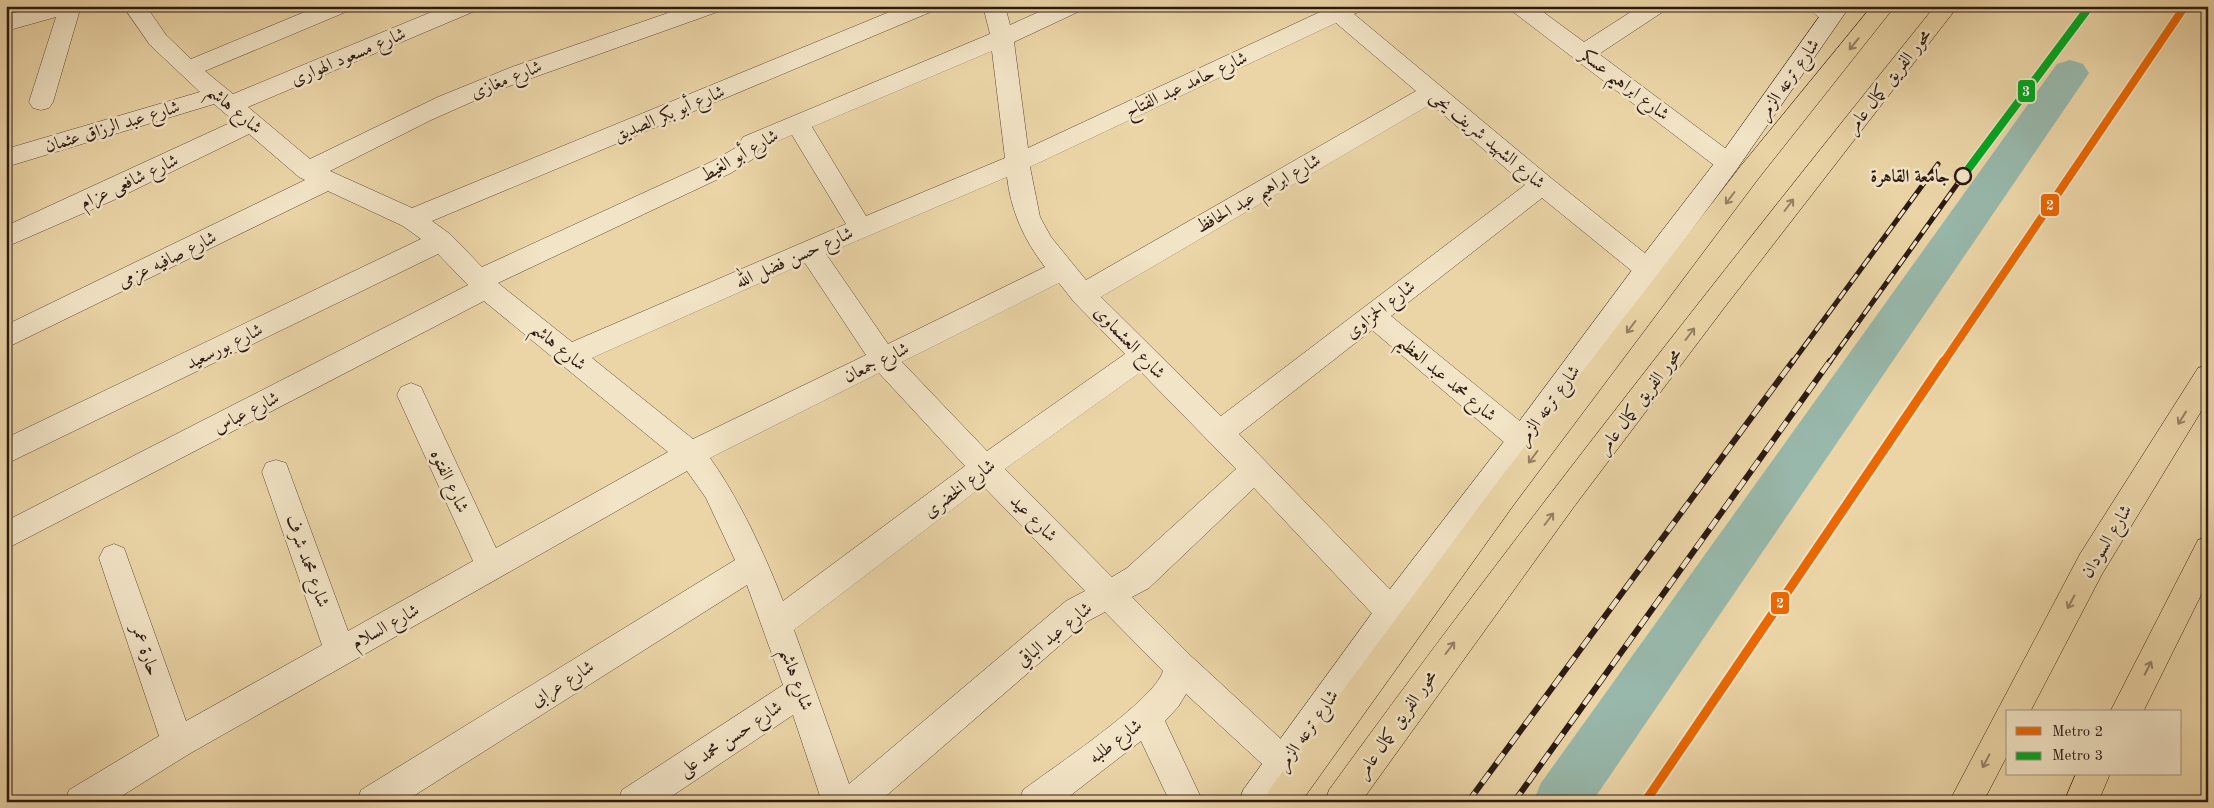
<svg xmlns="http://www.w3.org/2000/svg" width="2214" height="808" viewBox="0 0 2214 808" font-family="'Old Standard TT',Amiri,serif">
  <rect width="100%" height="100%" fill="#ebd5a7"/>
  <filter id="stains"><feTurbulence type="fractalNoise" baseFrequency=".004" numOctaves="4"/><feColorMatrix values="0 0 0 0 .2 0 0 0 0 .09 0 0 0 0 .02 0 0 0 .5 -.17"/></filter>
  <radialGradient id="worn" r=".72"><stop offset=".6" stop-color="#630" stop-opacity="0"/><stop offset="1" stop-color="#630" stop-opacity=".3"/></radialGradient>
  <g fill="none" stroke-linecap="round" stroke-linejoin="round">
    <path fill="#98b8ab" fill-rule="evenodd" d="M 2070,60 L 2083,64 L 2089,73 L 2083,82 L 1592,802 L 1533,802 L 1541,783 L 2057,64 Z"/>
    <g stroke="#5b4837" stroke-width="1">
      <path id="street" d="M 41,6 L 81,6 L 53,102 L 49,108 L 41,110 L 33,108 L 29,102 L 56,17 L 6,31 L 6,15 Z
        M 123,6 L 146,6 L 166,35 L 191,59 L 319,6 L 351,6 L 348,11 L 205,71 L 233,94 L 446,6 L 478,6 L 475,11 L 248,107 L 310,159 L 438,97 L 512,67 L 688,6 L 723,6 L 720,11 L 501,89 L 431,120 L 330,171 L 412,208 L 904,6 L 936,6 L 933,11 L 432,221 L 450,234 L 482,267 L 713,161 L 737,147 L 743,137 L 990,34 L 983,6 L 1005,6 L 1010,25 L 1052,6 L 1083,6 L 1080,11 L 1014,42 L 1028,148 L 1322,11 L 1319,6 L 1364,6 L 1361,11 L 1354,14 L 1551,178 L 1656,262 L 1660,269 L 1656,276 L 1647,279 L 1638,276 L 1542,198 L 1391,316 L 1532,431 L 1536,440 L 1532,449 L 1522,452 L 1512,449 L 1372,330 L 1239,434 L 1402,602 L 1406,612 L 1402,622 L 1391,626 L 1380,622 L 1254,488 L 1149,588 L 1132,597 L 1191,656 L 1295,752 L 1300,763 L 1295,774 L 1284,779 L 1273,774 L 1186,694 L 1178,707 L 1165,721 L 1203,802 L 1170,802 L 1141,741 L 1062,802 L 1019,802 L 1023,790 C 1052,768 1154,701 1163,671 L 1105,612 L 1088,621 L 879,802 L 822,802 L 793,715 L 663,802 L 618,802 L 622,790 L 783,685 L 747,585 L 404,802 L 357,802 L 361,790 L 735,560 L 706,498 L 687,471 L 189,754 L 112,802 L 65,802 L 69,790 L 159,736 L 99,558 L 104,548 L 114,544 L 124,548 L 186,721 L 322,645 L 262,472 L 266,463 L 276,460 L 286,463 L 348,631 L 473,561 L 397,395 L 401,387 L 411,383 L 421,387 L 496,548 L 668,452 L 484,301 L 6,549 L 6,521 L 468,285 L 438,254 L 6,464 L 6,438 L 421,239 L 403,226 L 328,191 L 6,348 L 6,325 L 305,180 L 299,177 L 249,134 L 116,199 L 6,247 L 6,226 L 234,121 L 214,104 L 6,167 L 6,149 L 200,92 L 150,45 ZM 1336,23 L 1416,91 L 1086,280 L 1051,237 L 1040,217 L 1030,167 ZM 992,51 L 1005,158 L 866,216 L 812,127 ZM 1431,104 L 1525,185 L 1221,416 L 1101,297 ZM 792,135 L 846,224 L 572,342 L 498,283 L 731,173 L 753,159 L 759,149 ZM 1007,177 C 1011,211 1024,240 1045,267 L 888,344 L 826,254 ZM 805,263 L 866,355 L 693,439 L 592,358 ZM 1059,283 L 1074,302 L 1125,354 L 987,451 L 902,362 ZM 1141,372 L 1236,469 L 1127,568 L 1112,577 L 1005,469 ZM 879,373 L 965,466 L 783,601 C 765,555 739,498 710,458 ZM 983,486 L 1085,591 L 1066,601 L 849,784 L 794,630 Z
        M 1509,6 L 1535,6 L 1584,42 L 1640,6 L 1667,6 L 1664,11 L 1599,54 L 1737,157 L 1740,163 L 1737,169 L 1728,172 L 1719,169 L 1512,11 Z
        M 1808,6 L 1835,6 L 1843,15 L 1840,20 C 1827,24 1815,17 1808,6 Z"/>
    </g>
    <g stroke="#2b1912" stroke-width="1">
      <path id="secondary" d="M 1827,6 L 1850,6 L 1737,169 L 1402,622 L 1275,802 L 1239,802 L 1243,790 L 1380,602 L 1512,431 L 1638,262 L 1719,157 Z"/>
    </g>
    <g stroke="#2b1912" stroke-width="1">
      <path id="primary" d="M 2208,365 L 2208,400 L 2102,574 L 2030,712 L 2008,712 L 2008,754 L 1983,802 L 1949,802 L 2080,554 L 2198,368 Z
        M 2208,537 L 2208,581 L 2143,712 L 2110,712 L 2198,540 Z
        M 2076,774 L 2110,774 L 2098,802 L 2064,802 Z"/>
    </g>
    <g stroke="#2b1912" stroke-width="1">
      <path id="highway" d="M 1872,6 L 1895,6 L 1758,179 L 1515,503 L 1301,802 L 1265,802 L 1269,790 L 1495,485 L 1740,167 Z
        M 1935,6 L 1958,6 L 1724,308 L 1573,508 L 1361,802 L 1325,802 L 1329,790 C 1523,523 1728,264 1935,6 Z"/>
    </g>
    <use href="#street" fill="#f2e4c6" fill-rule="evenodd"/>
    <use href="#secondary" fill="#f2e4c6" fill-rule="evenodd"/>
    <use href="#primary" fill="#ebd5a7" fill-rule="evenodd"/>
    <use href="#highway" fill="#ebd5a7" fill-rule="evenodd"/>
    <g stroke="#2b1912" stroke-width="5">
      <path id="rail-far1" d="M 1792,363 L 1938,164
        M 1829,363 L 1963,176"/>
    </g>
    <g stroke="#2b1912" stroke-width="6">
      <path id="rail" d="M 1468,802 L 1793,361
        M 1514,802 L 1830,361"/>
    </g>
    <use href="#rail-far1" stroke="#f2e4c6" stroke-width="3" stroke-dasharray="10" stroke-linecap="butt"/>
    <use href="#rail" stroke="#f2e4c6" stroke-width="4.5" stroke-dasharray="12" stroke-linecap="butt"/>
    <g stroke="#f2e4c6" stroke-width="11">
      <path id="metro-1-far1" d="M 1943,363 L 2185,6"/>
    </g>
    <g stroke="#f2e4c6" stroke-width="13">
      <path id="metro-1" d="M 1645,802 L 1944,361"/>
    </g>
    <g stroke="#f2e4c6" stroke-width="11">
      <path id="metro-2" d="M 1963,176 L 2090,6"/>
    </g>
    <use href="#metro-1-far1" stroke="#ea6702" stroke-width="8"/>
    <use href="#metro-1" stroke="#ea6702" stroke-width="9"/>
    <use href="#metro-2" stroke="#02a822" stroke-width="8"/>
  </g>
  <defs><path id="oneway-shaft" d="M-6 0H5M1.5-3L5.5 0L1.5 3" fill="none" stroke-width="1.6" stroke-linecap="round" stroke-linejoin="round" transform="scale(1.25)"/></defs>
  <g stroke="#958064">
    <use href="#oneway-shaft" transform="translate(1854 44) rotate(129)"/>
    <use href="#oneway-shaft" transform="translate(1730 198) rotate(127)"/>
    <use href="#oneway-shaft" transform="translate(1789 205) rotate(-53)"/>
    <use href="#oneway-shaft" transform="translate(1631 327) rotate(127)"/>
    <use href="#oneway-shaft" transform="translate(1690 334) rotate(-53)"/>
    <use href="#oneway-shaft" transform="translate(2182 418) rotate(122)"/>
    <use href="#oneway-shaft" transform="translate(1533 457) rotate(127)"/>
    <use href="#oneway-shaft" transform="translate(1549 519) rotate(-53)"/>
    <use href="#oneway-shaft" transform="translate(2071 602) rotate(118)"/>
    <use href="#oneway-shaft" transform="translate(1450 648) rotate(-53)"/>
    <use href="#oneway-shaft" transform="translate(2148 668) rotate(-63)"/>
    <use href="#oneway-shaft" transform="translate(1986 761) rotate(118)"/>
  </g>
  <circle fill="#f2e4c6" stroke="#2b1912" stroke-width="2.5" cx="1963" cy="176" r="8"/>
  <g text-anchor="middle" stroke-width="5" stroke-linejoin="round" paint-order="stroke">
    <g font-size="18" fill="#2b1912" stroke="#f2e4c6">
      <text transform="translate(348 56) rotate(-23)" y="6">شارع مسعود الهوارى</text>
      <text transform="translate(506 79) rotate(-22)" y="6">شارع مغازى</text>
      <text transform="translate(1788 79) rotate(-55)" y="6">شارع ترعه الزمر</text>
      <text transform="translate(1888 81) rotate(-52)" y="6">محور الفريق كمال عامر</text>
      <text transform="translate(1186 84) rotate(-25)" y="6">شارع حامد عبد الفتاح</text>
      <text transform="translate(1625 84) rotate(37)" y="6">شارع ابراهيم عسكر</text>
      <text transform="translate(235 109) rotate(40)" y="6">شارع هاشم</text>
      <text transform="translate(669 113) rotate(-23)" y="6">شارع أبو بكر الصديق</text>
      <text transform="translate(112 126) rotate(-17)" y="6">شارع عبد الرزاق عثمان</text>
      <text transform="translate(1488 139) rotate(40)" y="6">شارع الشهيد شريف يحى</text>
      <text transform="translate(739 155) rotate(-30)" y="6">شارع أبو الغيط</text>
      <text transform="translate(129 181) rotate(-25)" y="6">شارع شافعى عزام</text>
      <text transform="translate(1258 193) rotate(-30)" y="6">شارع ابراهيم عبد الحافظ</text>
      <text transform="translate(794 257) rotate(-24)" y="6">شارع حسن فضل الله</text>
      <text transform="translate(167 259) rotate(-26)" y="6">شارع صافيه عزمى</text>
      <text transform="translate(1380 309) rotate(-38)" y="6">شارع الحمزاوى</text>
      <text transform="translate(1130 342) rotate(46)" y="6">شارع العشماوى</text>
      <text transform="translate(224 346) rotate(-26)" y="6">شارع بورسعيد</text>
      <text transform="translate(559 346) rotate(39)" y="6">شارع هاشم</text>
      <text transform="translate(876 362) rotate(-26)" y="6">شارع جمعان</text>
      <text transform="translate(1447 378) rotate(40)" y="6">شارع محمد عبد العظيم</text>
      <text transform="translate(1639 401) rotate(-53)" y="6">محور الفريق كمال عامر</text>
      <text transform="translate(1548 405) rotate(-54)" y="6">شارع ترعه الزمر</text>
      <text transform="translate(246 412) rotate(-27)" y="6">شارع عباس</text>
      <text transform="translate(450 481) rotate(65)" y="6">شارع الفتوه</text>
      <text transform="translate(959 488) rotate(-37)" y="6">شارع الخضرى</text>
      <text transform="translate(1034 518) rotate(45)" y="6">شارع عيد</text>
      <text transform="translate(2106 541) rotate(-59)" y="6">شارع السودان</text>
      <text transform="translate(308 561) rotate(70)" y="6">شارع محمد شرف</text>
      <text transform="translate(385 626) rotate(-29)" y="6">شارع السلام</text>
      <text transform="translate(1054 634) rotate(-39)" y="6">شارع عبد الباقي</text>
      <text transform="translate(146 650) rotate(71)" y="6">حارة عمر</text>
      <text transform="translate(797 679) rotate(70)" y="6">شارع هاشم</text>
      <text transform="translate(562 683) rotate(-32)" y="6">شارع عرابى</text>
      <text transform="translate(1396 724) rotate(-55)" y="6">محور الفريق كمال عامر</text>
      <text transform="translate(1307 730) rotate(-55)" y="6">شارع ترعه الزمر</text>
      <text transform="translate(730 738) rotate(-34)" y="6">شارع حسن محمد على</text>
      <text transform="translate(1115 741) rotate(-37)" y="6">شارع طلبه</text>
    </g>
    <g font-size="18" font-weight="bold" fill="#2b1912" stroke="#f2e4c6" text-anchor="end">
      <text x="1950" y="182">جامعة القاهرة</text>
    </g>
  </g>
  <g stroke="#f2e4c6" stroke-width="2">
    <rect x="2017" y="79" width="19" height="24" rx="5" fill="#02a822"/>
    <rect x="2040" y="193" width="20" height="24" rx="5" fill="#ea6702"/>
    <rect x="1770" y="591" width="20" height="24" rx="5" fill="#ea6702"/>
  </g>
  <g font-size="14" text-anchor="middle" font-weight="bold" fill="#fff">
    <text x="2026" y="96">3</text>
    <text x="2050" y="210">2</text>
    <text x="1780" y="608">2</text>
  </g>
  <rect width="2214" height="808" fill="none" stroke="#ebd5a7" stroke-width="25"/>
  <rect x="8" y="8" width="2199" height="793" fill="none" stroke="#2b1912" stroke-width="2.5"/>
  <rect x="12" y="12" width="2189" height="783" fill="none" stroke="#2b1912"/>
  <rect x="2006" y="710" width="175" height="65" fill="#f2e4c6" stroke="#a2937e"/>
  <rect x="2016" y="727" width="25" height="8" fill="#ea6702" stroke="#a2937e"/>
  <text x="2052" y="736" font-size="15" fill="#2b1912">Metro 2</text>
  <rect x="2016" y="752" width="25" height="8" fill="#02a822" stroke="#a2937e"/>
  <text x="2052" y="760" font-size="15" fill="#2b1912">Metro 3</text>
  <rect width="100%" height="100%" filter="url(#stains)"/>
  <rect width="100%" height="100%" fill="url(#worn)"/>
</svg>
